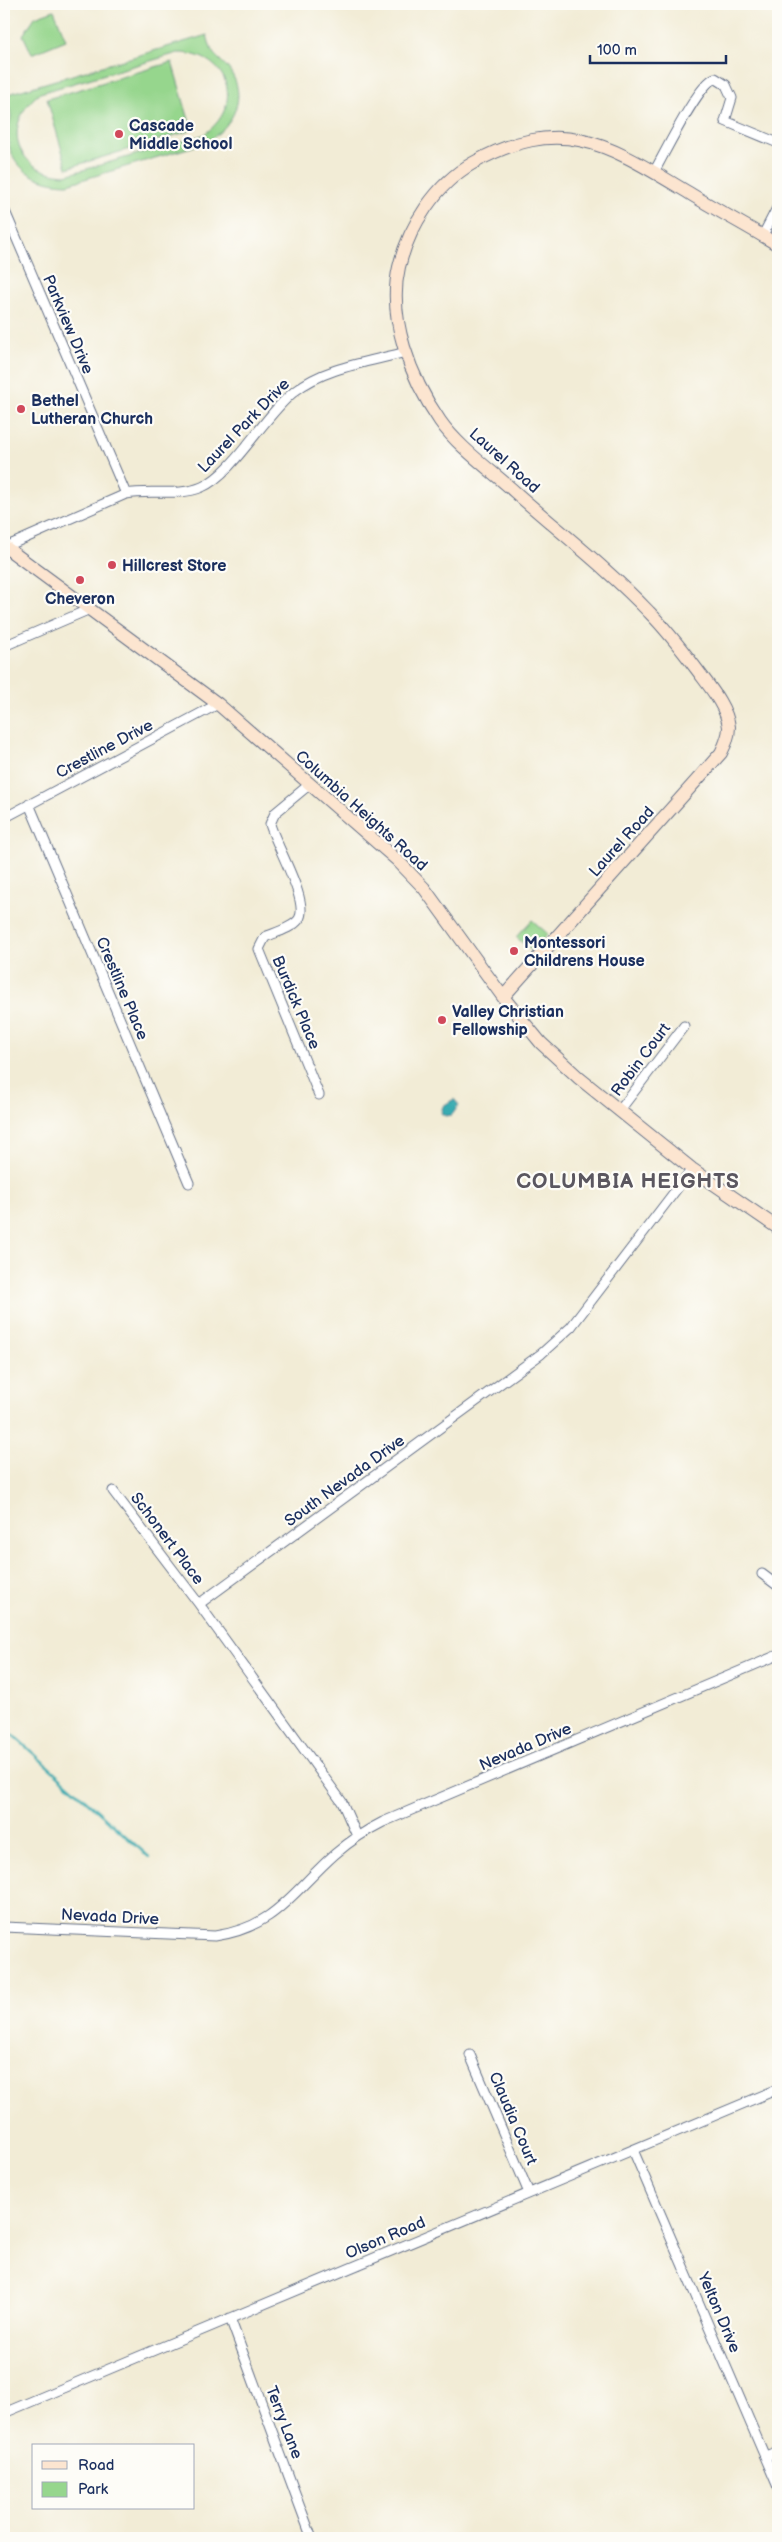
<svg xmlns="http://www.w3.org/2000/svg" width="782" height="2542" viewBox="0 0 782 2542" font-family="'Balsamiq Sans',sans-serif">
  <rect width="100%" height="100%" fill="#fdfcf7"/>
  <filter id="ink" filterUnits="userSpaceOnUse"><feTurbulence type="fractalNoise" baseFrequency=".02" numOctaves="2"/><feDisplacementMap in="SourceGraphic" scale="10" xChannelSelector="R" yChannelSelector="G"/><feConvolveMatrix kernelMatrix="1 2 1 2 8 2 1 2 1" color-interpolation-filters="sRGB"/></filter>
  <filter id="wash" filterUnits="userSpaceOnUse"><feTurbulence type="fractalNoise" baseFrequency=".0096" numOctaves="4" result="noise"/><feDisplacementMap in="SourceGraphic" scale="20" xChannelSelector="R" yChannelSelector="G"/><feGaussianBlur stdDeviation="1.12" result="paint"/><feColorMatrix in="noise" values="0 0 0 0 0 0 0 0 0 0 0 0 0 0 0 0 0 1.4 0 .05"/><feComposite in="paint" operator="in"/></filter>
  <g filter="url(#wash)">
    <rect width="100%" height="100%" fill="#f2ecd6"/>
    <path fill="#96d68d" stroke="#588276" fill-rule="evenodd" d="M 54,10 L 66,40 L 32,54 L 23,35 L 35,17 Z
      M 207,35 C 209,41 210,49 214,54 C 220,61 227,65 232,74 C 248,102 229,129 205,143 L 68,184 C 38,184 7,168 8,133 C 8,128 10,123 11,117 C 11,110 7,102 5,95 ZM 178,53 C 229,53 246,106 203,135 L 66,175 C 15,173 0,124 40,93 Z
      M 172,62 L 192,130 L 67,168 L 47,99 Z
      M 532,920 L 548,934 L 532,951 L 516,937 Z"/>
    <path fill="#39abb1" stroke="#2a6d88" d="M 454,1099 L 459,1105 L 452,1115 L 445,1116 L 441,1113 L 443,1106 Z"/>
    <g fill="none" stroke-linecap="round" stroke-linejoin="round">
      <path stroke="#39abb1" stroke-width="2.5" d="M 4,1727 L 149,1857"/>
    </g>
  </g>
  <g filter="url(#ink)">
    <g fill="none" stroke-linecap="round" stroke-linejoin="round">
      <g stroke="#667188" stroke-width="11">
        <path id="street" d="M 654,172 C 665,153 698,84 715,78 L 726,85 L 732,98 L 725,121 L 778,143
          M 4,209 L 126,494
          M 763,235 L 778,206
          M 5,547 L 126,494 C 151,489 178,497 202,487 C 234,473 265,414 295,391 C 326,367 369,362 406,352
          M 4,646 L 90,609
          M 310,784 L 275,813 L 270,824 C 275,844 310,902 299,919 C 293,928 274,933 265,937 L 259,949 L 319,1095
          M 29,804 L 189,1183
          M 4,818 L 218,704
          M 620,1110 L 684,1026
          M 113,1491 L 199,1604 L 342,1802 L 357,1836
          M 762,1574 L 778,1586
          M 199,1604 L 541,1354 L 571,1327 L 692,1169
          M 4,1927 L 215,1936 C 276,1927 293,1891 335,1854 C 350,1841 365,1831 383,1822 L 778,1655
          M 470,2055 L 529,2193
          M 633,2150 L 778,2487
          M 230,2318 L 311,2536
          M 4,2413 L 778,2089
          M 766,2456 L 778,2451"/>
      </g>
      <g stroke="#667188" stroke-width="14">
        <path id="secondary" d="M 4,546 L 218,704 L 397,860 L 424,888 L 503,997 L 541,1043 L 579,1078 L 692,1169 L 778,1228
          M 503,997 L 721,753 C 725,745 729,737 729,727 C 727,707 709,686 698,671 C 683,651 667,630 649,612 C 608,569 560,532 515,492 C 492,471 458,447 440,421 C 411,379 387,318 399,267 C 409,226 436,184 473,163 C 563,113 609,145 689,193 C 718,211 749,227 778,245"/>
      </g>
      <use href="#street" stroke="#fff" stroke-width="9"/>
      <use href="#secondary" stroke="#fce5d0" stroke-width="12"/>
    </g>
  </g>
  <g fill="#d1495b" stroke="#fdfcf7" stroke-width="2">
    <circle cx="119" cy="134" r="5"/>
    <circle cx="21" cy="409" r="5"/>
    <circle cx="112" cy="565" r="5"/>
    <circle cx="80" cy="580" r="5"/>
    <circle cx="514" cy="951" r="5"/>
    <circle cx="442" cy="1020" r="5"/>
  </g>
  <g text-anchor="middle" stroke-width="4.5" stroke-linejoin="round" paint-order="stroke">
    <g font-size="16" font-weight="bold" fill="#1b2f5e" stroke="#fdfcf7" text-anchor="start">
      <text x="129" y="131">Cascade<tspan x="129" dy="18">Middle School</tspan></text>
      <text x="31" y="406">Bethel<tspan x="31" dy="18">Lutheran Church</tspan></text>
      <text x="122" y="571">Hillcrest Store</text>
      <text x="80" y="604" text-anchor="middle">Cheveron</text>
      <text x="524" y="948">Montessori<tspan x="524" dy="18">Childrens House</tspan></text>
      <text x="452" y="1017">Valley Christian<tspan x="452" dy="18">Fellowship</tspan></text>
    </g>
    <g font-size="16" fill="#1b2f5e" stroke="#fdfcf7">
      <text transform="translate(69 324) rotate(67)" y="6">Parkview Drive</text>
      <text transform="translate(243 425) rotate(-46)" y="6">Laurel Park Drive</text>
      <text transform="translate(505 460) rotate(42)" y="6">Laurel Road</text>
      <text transform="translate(104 748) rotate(-28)" y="6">Crestline Drive</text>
      <text transform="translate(362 810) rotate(42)" y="6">Columbia Heights Road</text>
      <text transform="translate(621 841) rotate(-48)" y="6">Laurel Road</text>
      <text transform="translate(123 988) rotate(67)" y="6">Crestline Place</text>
      <text transform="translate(297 1002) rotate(67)" y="6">Burdick Place</text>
      <text transform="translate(640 1059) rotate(-53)" y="6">Robin Court</text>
      <text transform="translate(344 1480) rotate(-36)" y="6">South Nevada Drive</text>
      <text transform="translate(168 1538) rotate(53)" y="6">Schonert Place</text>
      <text transform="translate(525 1746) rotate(-23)" y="6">Nevada Drive</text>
      <text transform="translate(110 1916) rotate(3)" y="6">Nevada Drive</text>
      <text transform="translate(514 2118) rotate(67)" y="6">Claudia Court</text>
      <text transform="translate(385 2237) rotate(-23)" y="6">Olson Road</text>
      <text transform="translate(720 2312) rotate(67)" y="6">Yelton Drive</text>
      <text transform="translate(285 2422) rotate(69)" y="6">Terry Lane</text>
    </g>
    <g font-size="21" font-weight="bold" letter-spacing="1" fill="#5b5760" stroke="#fdfcf7">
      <text x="628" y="1188">COLUMBIA HEIGHTS</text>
    </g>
  </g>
  <rect width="782" height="2542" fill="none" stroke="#fdfcf7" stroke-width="20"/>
  <rect x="32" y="2444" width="162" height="65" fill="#fdfcf7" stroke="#a3aaba"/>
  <rect x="42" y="2461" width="25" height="8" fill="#fce5d0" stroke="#a3aaba"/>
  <text x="78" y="2470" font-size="15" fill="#1b2f5e">Road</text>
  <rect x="42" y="2482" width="25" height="15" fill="#96d68d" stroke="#a3aaba"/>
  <text x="78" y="2494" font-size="15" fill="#1b2f5e">Park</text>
  <path d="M590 55v8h136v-8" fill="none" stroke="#1b2f5e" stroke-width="2.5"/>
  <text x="597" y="55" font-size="15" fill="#1b2f5e" stroke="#fdfcf7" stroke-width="4" paint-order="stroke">100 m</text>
</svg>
